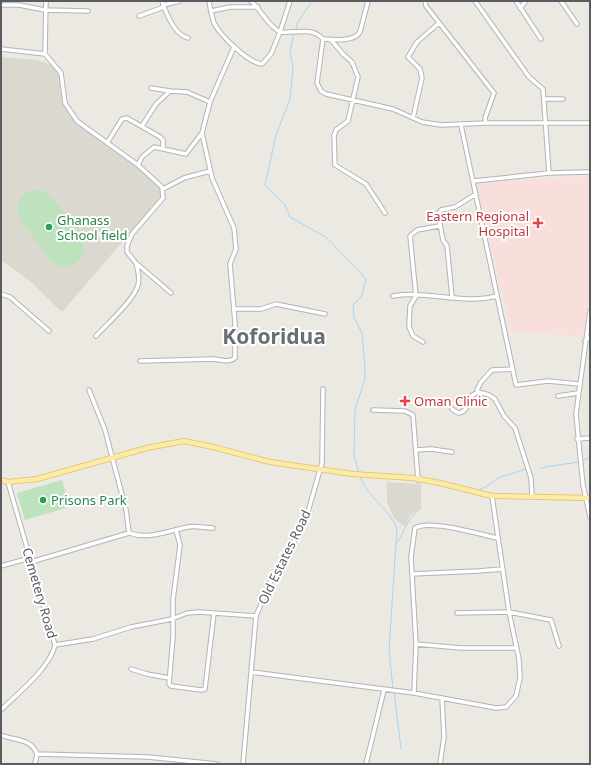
<svg xmlns="http://www.w3.org/2000/svg" width="591" height="765" viewBox="0 0 591 765" font-family="'Noto Sans',sans-serif">
  <rect width="100%" height="100%" fill="#ebe9e1"/>
  <path fill="#dbd8cf" d="M 1,57 L 38,60 L 51,65 L 60,76 L 60,92 L 65,106 L 74,121 L 136,166 L 163,190 L 159,199 L 62,312 L 30,281 L 1,260 Z
    M 387,482 L 421,484 L 421,510 L 410,515 L 405,527 L 394,518 L 387,502 Z"/>
  <path fill="#f9dfdc" d="M 590,176 L 590,296 L 582,337 L 511,331 L 476,182 Z"/>
  <path fill="#bfe2be" d="M 31,190 C 37,190 43,189 48,194 C 54,198 82,236 83,243 C 88,259 69,273 55,264 C 47,259 42,249 37,242 C 25,226 3,205 31,190 Z
    M 62,480 L 69,507 L 25,520 L 17,493 Z"/>
  <g fill="none" stroke-linecap="round" stroke-linejoin="round">
    <path stroke="#a3d5f9" stroke-width="1" d="M 312,1 L 298,22 L 293,37 L 290,52 L 293,68 L 290,99 L 276,135 L 265,185 L 285,205 L 290,217 L 327,238 L 366,279 L 362,295 L 353,306 L 354,318 L 362,333 L 365,367 L 365,379 L 355,409 L 354,456 L 359,473
      M 582,461 L 590,457
      M 540,468 L 578,462
      M 360,476 C 366,497 390,508 397,529 L 389,650 L 393,689
      M 478,490 L 486,487 L 498,478 L 526,469
      M 397,543 L 411,517 L 416,513
      M 394,692 L 401,749"/>
    <g stroke="#b1b4b8" stroke-width="5.5">
      <path id="minor" d="M 162,1 C 166,13 175,35 188,38
        M 209,1 C 210,8 212,16 214,23 C 220,35 248,63 262,64 L 271,54 L 280,32 C 267,25 262,11 251,1
        M 290,1 L 280,32 C 295,34 311,26 323,39 L 317,83 L 321,91 L 326,94 L 393,109 L 422,122 L 441,125 L 486,123 L 590,123
        M 425,1 L 426,6 L 494,93 L 485,118 L 486,123
        M 475,1 L 529,77 L 543,89 L 549,173
        M 516,1 L 541,39
        M 561,1 L 577,24
        M 1,5 L 19,5 L 45,10 L 88,11
        M 163,5 L 180,1
        M 520,8 L 526,1
        M 211,11 L 230,7 L 258,7
        M 139,16 L 164,7
        M 323,39 C 334,40 354,42 360,32 L 368,1
        M 331,40 L 343,54 L 352,62 L 358,77 L 348,121 L 336,130 L 334,136 L 335,165 L 366,184 L 385,213
        M 1,49 L 45,54 L 61,73 L 65,103 L 77,121 L 138,165 L 162,187 L 163,198 L 132,234 L 127,246 L 127,252 L 136,263 L 171,293
        M 45,54 L 46,1
        M 151,88 L 170,91
        M 544,99 L 563,99
        M 413,118 L 422,78 L 420,69 L 408,57 L 417,42 L 439,23
        M 461,125 L 516,385 L 548,381 L 579,384
        M 142,126 L 156,104 L 170,91 L 187,92 L 210,102
        M 107,143 L 122,119 L 127,118 L 160,137 L 163,140 L 163,149
        M 138,165 L 142,157 L 154,147 L 186,154 L 202,133
        M 474,181 L 549,173 L 590,172
        M 163,189 L 184,178 L 210,171
        M 1,294 L 10,297 L 49,331
        M 393,296 C 428,290 462,305 497,296
        M 452,297 L 447,246 L 443,240 L 438,214 L 441,210 L 455,207 L 476,194
        M 234,309 L 261,309 L 276,304 L 325,314
        M 590,311 L 576,414 L 583,485 L 590,517
        M 96,336 C 106,325 135,299 138,285 C 140,278 138,270 136,263
        M 585,341 L 590,337
        M 423,342 L 413,336 L 409,327 L 410,306 L 416,296 L 410,236 L 417,230 L 439,226
        M 140,361 L 214,359 C 221,360 229,363 235,358 L 235,323 L 230,264 L 236,249 L 234,228 L 212,178 L 202,133 L 210,102 L 234,47
        M 89,390 L 105,430 L 126,510 L 129,533
        M 478,392 L 477,390 L 481,382 L 492,370 L 513,369
        M 558,396 L 578,393
        M 452,409 L 458,413 C 466,413 469,403 471,396 L 478,392 L 489,395 L 495,399 L 504,416 L 515,428 L 531,478 L 532,496
        M 373,410 L 405,411 L 413,415 L 418,480
        M 577,439 L 590,438
        M 417,450 L 431,449 L 452,452
        M 176,530 L 180,545 L 173,600 L 173,637 L 169,684 L 171,686 L 201,690 L 205,689 L 214,613
        M 31,562 L 129,533 C 149,540 167,531 188,527 C 195,525 205,528 213,528
        M 1,566 L 30,558
        M 412,574 L 478,571 L 503,569
        M 457,613 L 509,612 L 551,620 L 559,646
        M 416,644 L 461,648 L 517,648
        M 55,645 L 93,639 L 131,627 L 172,619 L 187,613 L 199,612 L 256,616
        M 131,669 L 147,674 L 169,678
        M 251,672 L 414,693 L 496,708 L 506,707 L 516,696 L 520,678 L 519,659 L 509,612 L 492,496
        M 414,693 L 416,644 L 411,557 L 415,528 C 429,519 479,534 497,538
        M 1,710 C 18,693 50,668 55,645 L 8,482
        M 1,735 C 15,741 31,738 37,754 L 35,764
        M 37,754 L 148,757 L 217,764
        M 243,764 L 256,616 L 271,580 L 296,538 L 306,519 L 311,501 L 322,463 L 323,389
        M 366,764 L 384,690
        M 440,764 L 444,737 L 442,698"/>
    </g>
    <g stroke="#e8bf5d" stroke-width="6">
      <path id="major" d="M 1,480 L 8,482 L 37,479 L 147,448 L 184,441 L 213,447 L 270,462 L 352,474 L 413,478 L 440,483 L 492,496 L 590,498"/>
    </g>
    <use href="#minor" stroke="#fff" stroke-width="3.5"/>
    <use href="#major" stroke="#faeba8" stroke-width="4.5"/>
  </g>
  <g fill="#e0444e" stroke="#fff" stroke-width="1.5">
    <path d="M536 217h4v4h4v4h-4v4h-4v-4h-4v-4h4z"/>
    <path d="M403 395h4v4h4v4h-4v4h-4v-4h-4v-4h4z"/>
  </g>
  <g fill="#2e9e5b" stroke="#fff" stroke-width="1.5">
    <circle cx="49" cy="227" r="4"/>
    <circle cx="43" cy="500" r="4"/>
  </g>
  <g text-anchor="middle" stroke-width="4" stroke-linejoin="round" paint-order="stroke">
    <g font-size="13" fill="#be3a42" stroke="#fff" text-anchor="end">
      <text x="529" y="221">Eastern Regional<tspan x="529" dy="15">Hospital</tspan></text>
      <text x="414" y="406" text-anchor="start">Oman Clinic</text>
    </g>
    <g font-size="13" fill="#27864d" stroke="#fff" text-anchor="start">
      <text x="57" y="225">Ghanass<tspan x="57" dy="15">School field</tspan></text>
      <text x="51" y="505">Prisons Park</text>
    </g>
    <g font-size="13" fill="#595d61" stroke="#fff">
      <text transform="translate(284 557) rotate(-64)" y="5">Old Estates Road</text>
      <text transform="translate(40 593) rotate(74)" y="5">Cemetery Road</text>
    </g>
    <g font-size="21" font-weight="bold" fill="#6a6f73" stroke="#fff">
      <text x="274" y="344">Koforidua</text>
    </g>
  </g>
  <rect width="591" height="765" fill="none" stroke="#595d61" stroke-width="4"/>
</svg>
